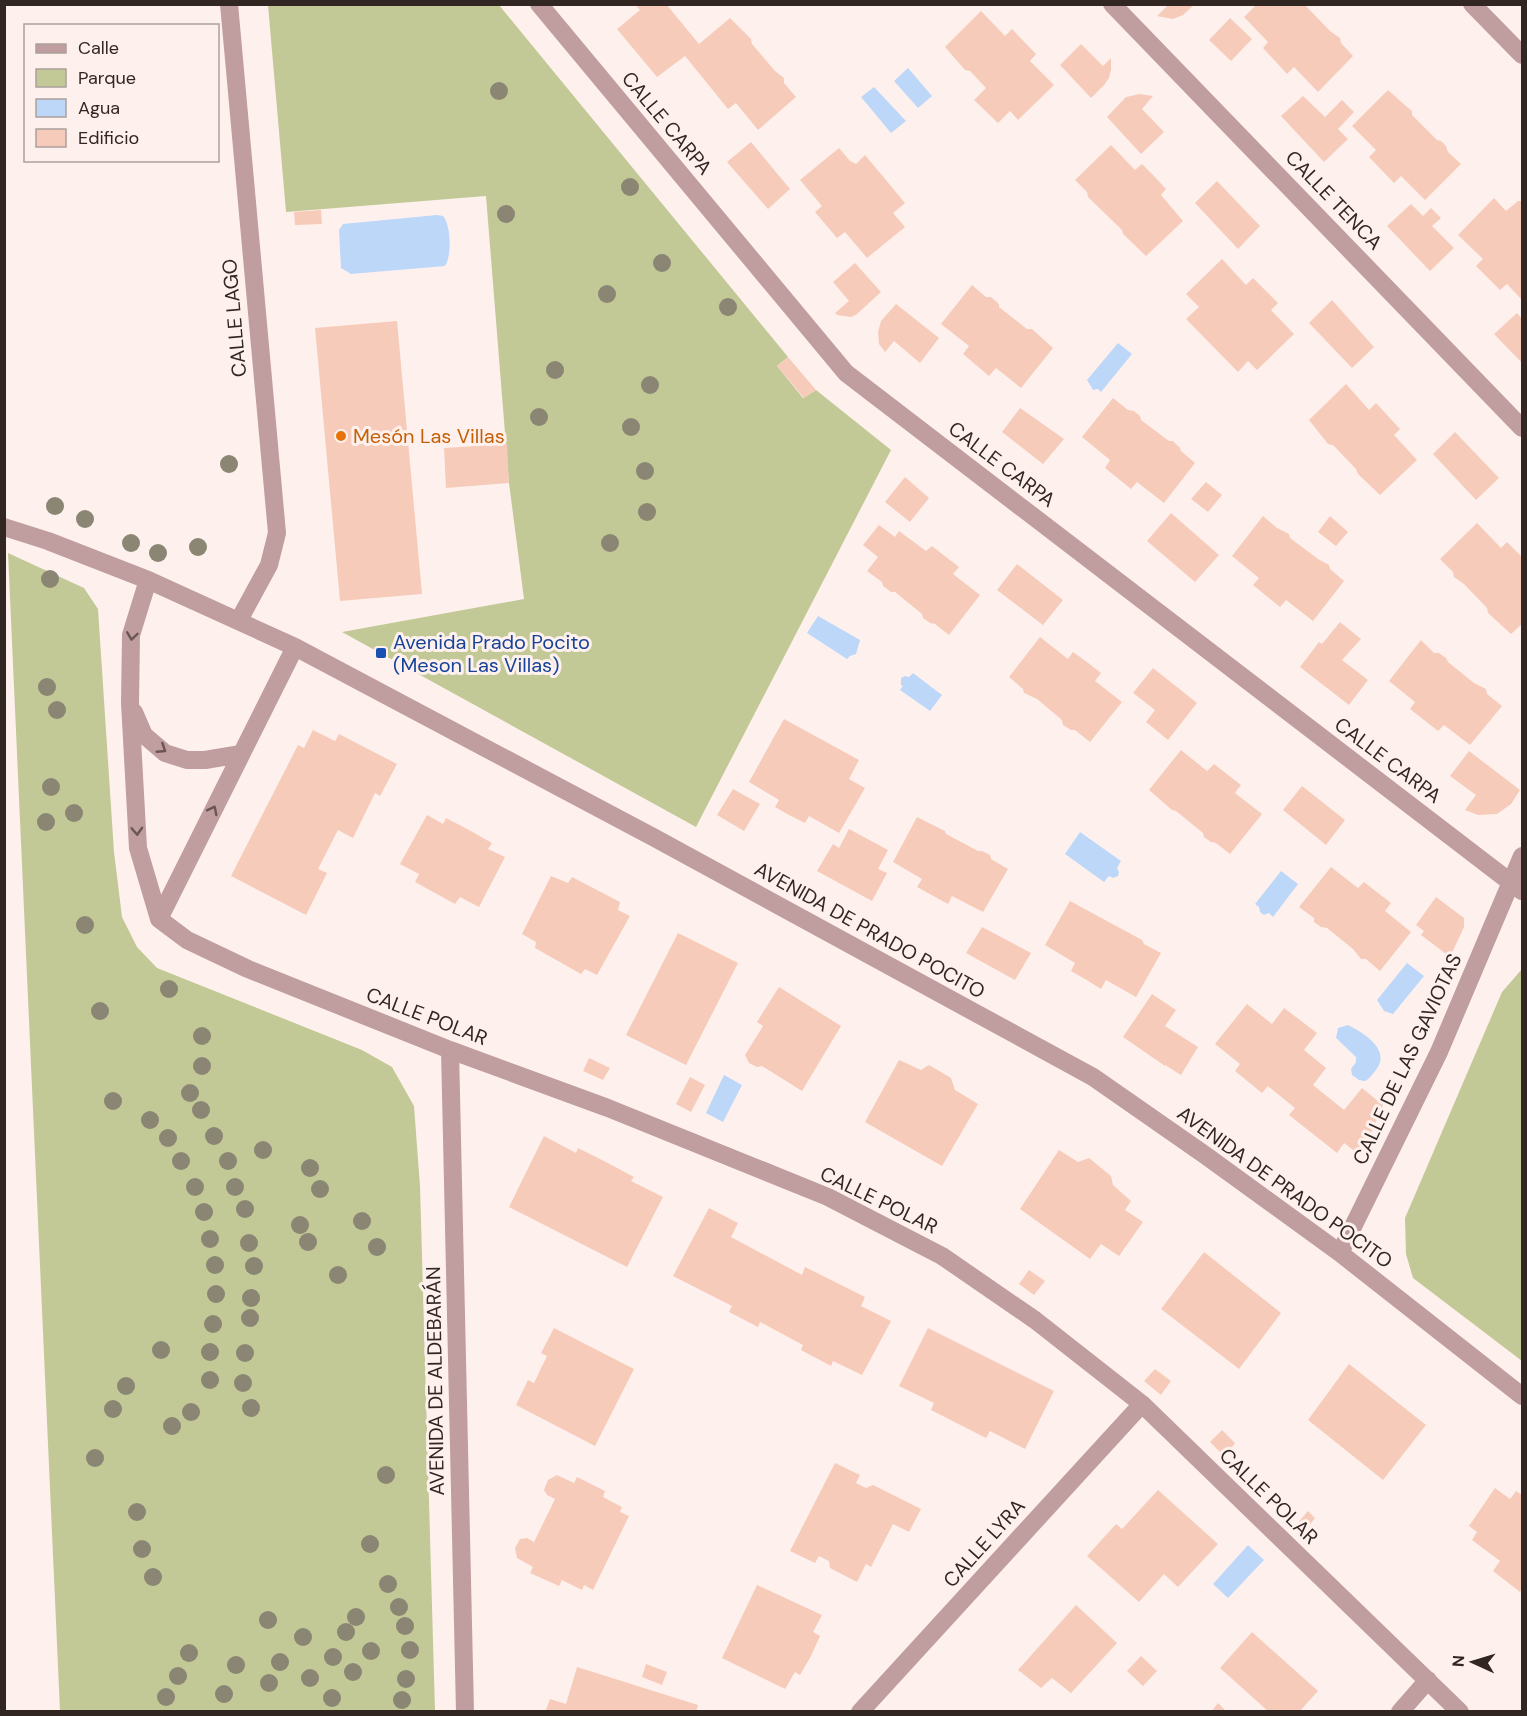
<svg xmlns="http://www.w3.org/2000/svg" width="1527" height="1716" viewBox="0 0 1527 1716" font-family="'DM Sans',sans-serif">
  <rect width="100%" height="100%" fill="#fef1ed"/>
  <path fill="#c2c997" d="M 268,5 L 499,5 L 788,357 L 777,366 L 803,398 L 816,390 L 891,450 L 696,827 L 342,632 L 524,599 L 509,483 L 486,196 L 286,212 Z
    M 8,553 L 84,588 L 98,609 L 114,852 L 122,917 L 137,947 L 157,968 L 362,1050 L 392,1067 L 414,1106 L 420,1186 L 435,1711 L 60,1711 Z
    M 1522,969 L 1522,1361 L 1413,1278 L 1406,1254 L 1405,1218 L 1502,992 Z"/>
  <path fill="#bdd7f9" d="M 908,68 L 932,96 L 918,108 L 894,81 Z
    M 874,87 L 906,121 L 891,133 L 861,97 Z
    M 437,215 L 443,216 C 451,225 452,256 445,266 L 351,274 L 341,268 L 339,230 L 343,224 Z
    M 1118,343 L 1132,354 L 1101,392 L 1098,389 L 1093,390 L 1087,380 Z
    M 818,616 L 860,640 L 856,654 L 850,656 L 847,659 L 807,633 Z
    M 913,673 L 942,695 L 930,711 L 900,690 L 903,686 L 901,685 L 901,678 L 905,676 L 909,677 Z
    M 1080,832 L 1121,861 L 1117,868 L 1119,872 L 1118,876 L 1113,878 L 1109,876 L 1104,882 L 1065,854 Z
    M 1281,871 L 1298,884 L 1273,917 L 1269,913 L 1264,915 L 1260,912 L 1259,907 L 1255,904 Z
    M 1407,963 L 1424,976 L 1393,1014 L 1384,1011 L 1377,1000 Z
    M 1348,1025 C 1362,1032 1389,1048 1378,1067 C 1374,1072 1371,1078 1365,1081 L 1359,1080 L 1352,1075 L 1351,1069 L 1356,1062 L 1356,1057 L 1336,1038 L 1338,1028 Z
    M 724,1075 L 742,1085 L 723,1122 L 706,1113 Z
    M 1248,1545 L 1264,1560 L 1228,1598 L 1213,1584 Z"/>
  <path fill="#f6cbba" d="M 639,4 L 666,4 L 699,44 L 730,18 L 751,39 L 752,44 L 775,71 L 784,78 L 784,83 L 796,97 L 758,130 L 736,103 L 728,109 L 685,56 L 657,77 L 617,29 L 640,10 L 637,7 Z
    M 1169,4 L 1195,4 L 1183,15 L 1173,19 L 1157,16 Z
    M 1257,4 L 1304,4 L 1330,31 L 1340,38 L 1341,43 L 1353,56 L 1318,92 L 1294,67 L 1287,74 L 1263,48 L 1268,42 L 1244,17 Z
    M 981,11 L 1005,36 L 1012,29 L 1036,54 L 1030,61 L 1054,85 L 1018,120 L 1010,111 L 998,123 L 974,100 L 986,88 L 970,71 L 965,70 L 945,47 Z
    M 1230,18 L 1252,39 L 1231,61 L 1209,40 Z
    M 1081,44 L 1103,66 L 1111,58 L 1111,70 L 1109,78 L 1104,85 L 1091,98 L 1060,65 Z
    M 1388,90 L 1406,106 L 1412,111 L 1412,115 L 1437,140 L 1441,141 L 1446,146 L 1448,152 L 1461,164 L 1425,200 L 1401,176 L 1394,183 L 1369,157 L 1376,150 L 1352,126 Z
    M 1140,94 L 1153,96 L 1142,109 L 1164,132 L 1141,154 L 1107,117 L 1126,97 Z
    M 1303,96 L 1325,117 L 1342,100 L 1354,112 L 1338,129 L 1348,139 L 1324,162 L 1281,116 Z
    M 751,142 L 790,189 L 768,209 L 727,162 Z
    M 1111,145 L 1135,170 L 1142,164 L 1154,176 L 1166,189 L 1161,195 L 1183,221 L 1146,256 L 1123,234 L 1122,230 L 1088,197 L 1087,192 L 1075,180 Z
    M 839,148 L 850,161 L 856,164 L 865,155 L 905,203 L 893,213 L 905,227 L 867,258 L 845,232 L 837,238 L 815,212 L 822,206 L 800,180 Z
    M 1217,181 L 1260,226 L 1238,249 L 1195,203 Z
    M 1494,198 L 1506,211 L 1518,201 L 1522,201 L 1522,300 L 1507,284 L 1500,290 L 1476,266 L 1483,259 L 1458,235 Z
    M 1411,204 L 1423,216 L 1431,208 L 1441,218 L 1432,226 L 1454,248 L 1430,271 L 1387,226 Z
    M 321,210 L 322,224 L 295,225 L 294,212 Z
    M 1222,259 L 1246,285 L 1253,278 L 1278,303 L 1271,310 L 1294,334 L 1257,370 L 1248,361 L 1238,372 L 1186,319 L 1199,307 L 1186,294 Z
    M 855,263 L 881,292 L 857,314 L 851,317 L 837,315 L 835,313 L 849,301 L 833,282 Z
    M 972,285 L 986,297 L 991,297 L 999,304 L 999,307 L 1027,329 L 1032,329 L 1053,348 L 1021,388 L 996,368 L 989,376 L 963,354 L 969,346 L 941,324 Z
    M 1332,300 L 1374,347 L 1352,368 L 1309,323 Z
    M 896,304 L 939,338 L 920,363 L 894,341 L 885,352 L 879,344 L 878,332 L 881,321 Z
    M 1517,313 L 1522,319 L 1522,363 L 1494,334 Z
    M 397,321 L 422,594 L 340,601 L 315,328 Z
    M 788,357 L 816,390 L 804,398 L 777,366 Z
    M 1346,384 L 1369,410 L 1376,403 L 1400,429 L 1394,435 L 1417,460 L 1380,495 L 1358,474 L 1356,469 L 1333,445 L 1328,444 L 1309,420 Z
    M 1113,398 L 1128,410 L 1134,411 L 1140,416 L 1141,420 L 1169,441 L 1173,441 L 1180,448 L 1181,451 L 1195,463 L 1164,503 L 1137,482 L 1131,489 L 1105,468 L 1110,460 L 1082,437 Z
    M 1020,408 L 1064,439 L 1043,464 L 1002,432 Z
    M 1455,432 L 1499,478 L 1476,500 L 1433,454 Z
    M 507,444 L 509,483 L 446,488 L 444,448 Z
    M 905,477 L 929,498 L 910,522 L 885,502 Z
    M 1206,482 L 1222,495 L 1208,512 L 1191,499 Z
    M 1171,513 L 1219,555 L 1195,582 L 1147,541 Z
    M 1263,516 L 1277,528 L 1289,534 L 1290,538 L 1318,559 L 1329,565 L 1330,569 L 1344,581 L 1313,621 L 1286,600 L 1280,607 L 1253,585 L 1259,578 L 1232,556 Z
    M 1330,516 L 1348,532 L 1336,546 L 1318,532 Z
    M 1477,523 L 1501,548 L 1507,542 L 1522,557 L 1522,624 L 1511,634 L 1488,613 L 1487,608 L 1464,584 L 1454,577 L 1453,572 L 1440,559 Z
    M 879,525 L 895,537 L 899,531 L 926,551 L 932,546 L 959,567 L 953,574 L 980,595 L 949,635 L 935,624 L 930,623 L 923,618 L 922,614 L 895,592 L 891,592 L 883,586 L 882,582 L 867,571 L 878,557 L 863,545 Z
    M 1017,564 L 1063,600 L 1043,625 L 997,590 Z
    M 1340,622 L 1361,639 L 1342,660 L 1368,680 L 1349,705 L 1300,667 L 1319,642 L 1322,644 Z
    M 1040,637 L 1068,659 L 1073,652 L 1087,662 L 1101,673 L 1095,681 L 1122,702 L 1090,742 L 1075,730 L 1071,730 L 1063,725 L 1062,720 L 1037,699 L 1024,693 L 1023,689 L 1009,677 Z
    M 1421,640 L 1434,653 L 1439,653 L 1446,658 L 1448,662 L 1474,683 L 1486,689 L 1487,694 L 1502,706 L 1470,745 L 1444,725 L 1438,731 L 1410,709 L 1415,702 L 1389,681 Z
    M 1153,668 L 1197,703 L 1168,740 L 1146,722 L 1155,710 L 1133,693 Z
    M 784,719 L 859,760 L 849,779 L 865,788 L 839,833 L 809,816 L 805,823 L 789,815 L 775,807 L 779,800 L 749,782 Z
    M 313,730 L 335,741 L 339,734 L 397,764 L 380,796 L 375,793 L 353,838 L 338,830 L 318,869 L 327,873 L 306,915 L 231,876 L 298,745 L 304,748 Z
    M 1181,750 L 1207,771 L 1214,764 L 1241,785 L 1235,793 L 1262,814 L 1230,854 L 1216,843 L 1211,842 L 1204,837 L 1203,833 L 1176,811 L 1172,810 L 1149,790 Z
    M 1469,751 L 1520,790 L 1511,804 L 1497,814 L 1478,815 L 1465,810 L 1476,795 L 1450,776 Z
    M 1302,786 L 1345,820 L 1326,845 L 1283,810 Z
    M 733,789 L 760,804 L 744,831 L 717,815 Z
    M 427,815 L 443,824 L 446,818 L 469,830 L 492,843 L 488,849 L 505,857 L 479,907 L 460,897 L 455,904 L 415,882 L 419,874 L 400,864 Z
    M 917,817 L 945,831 L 946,834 L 978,851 L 982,851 L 990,855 L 991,859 L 1008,869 L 983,912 L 952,896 L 948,904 L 917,887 L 922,879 L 893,862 Z
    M 849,829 L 888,850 L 878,869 L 887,873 L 872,901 L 817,871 L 833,844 L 839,848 Z
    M 1331,867 L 1358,888 L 1364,882 L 1391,903 L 1385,911 L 1411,932 L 1380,971 L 1366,959 L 1361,959 L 1353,949 L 1327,928 L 1321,927 L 1314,922 L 1314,918 L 1299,907 Z
    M 551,876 L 568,883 L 572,877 L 620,902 L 618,910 L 630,916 L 597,975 L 585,969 L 581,974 L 535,948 L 536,942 L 522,934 Z
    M 1436,897 L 1464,918 L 1464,927 L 1450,957 L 1421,935 L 1424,931 L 1416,925 Z
    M 1070,901 L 1142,940 L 1144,944 L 1161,953 L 1136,997 L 1106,980 L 1101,989 L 1085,979 L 1071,971 L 1075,963 L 1045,945 Z
    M 982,927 L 1031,953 L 1015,980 L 966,953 Z
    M 678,933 L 738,963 L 686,1065 L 626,1035 Z
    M 779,987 L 841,1026 L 802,1091 L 762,1066 L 757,1067 L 749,1063 L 745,1055 L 763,1026 L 757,1022 Z
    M 1152,994 L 1176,1010 L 1165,1026 L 1198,1047 L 1181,1075 L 1165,1065 L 1165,1066 L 1123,1037 Z
    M 1247,1004 L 1272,1024 L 1284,1008 L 1317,1033 L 1304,1050 L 1326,1068 L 1313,1085 L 1344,1110 L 1362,1088 L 1383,1105 L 1370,1136 L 1357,1153 L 1344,1143 L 1337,1153 L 1289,1115 L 1295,1108 L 1268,1086 L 1262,1093 L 1235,1071 L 1240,1064 L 1215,1044 Z
    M 589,1058 L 610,1068 L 603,1080 L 583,1071 Z
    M 899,1060 L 921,1070 L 929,1065 L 951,1078 L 955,1090 L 978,1104 L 942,1166 L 865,1122 Z
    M 690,1077 L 705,1085 L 691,1112 L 676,1104 Z
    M 544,1136 L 576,1153 L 578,1148 L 606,1162 L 634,1177 L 631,1181 L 663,1197 L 627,1267 L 509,1207 Z
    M 1059,1150 L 1078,1162 L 1089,1158 L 1111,1176 L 1113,1185 L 1131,1201 L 1125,1210 L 1143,1222 L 1119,1256 L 1101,1244 L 1090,1259 L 1020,1209 Z
    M 709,1208 L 738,1223 L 731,1237 L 802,1275 L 805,1267 L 865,1297 L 861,1306 L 891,1321 L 862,1375 L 833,1361 L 831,1366 L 801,1350 L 803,1345 L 760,1322 L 758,1327 L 729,1312 L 732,1306 L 673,1276 Z
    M 1204,1252 L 1281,1313 L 1239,1369 L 1161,1309 Z
    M 1029,1270 L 1045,1281 L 1034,1295 L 1019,1284 Z
    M 554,1328 L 634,1369 L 595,1446 L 516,1405 L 528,1380 L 534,1383 L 547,1356 L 541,1353 Z
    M 928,1328 L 1054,1391 L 1025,1449 L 990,1431 L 986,1438 L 931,1410 L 934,1403 L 899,1386 Z
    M 1349,1364 L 1426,1425 L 1383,1480 L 1308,1420 Z
    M 1155,1369 L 1171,1381 L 1161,1395 L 1144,1381 Z
    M 1222,1430 L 1235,1443 L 1225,1457 L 1210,1442 Z
    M 835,1463 L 860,1475 L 856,1483 L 866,1488 L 873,1485 L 921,1509 L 909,1532 L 893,1524 L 871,1567 L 866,1564 L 857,1582 L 830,1568 L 829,1561 L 819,1556 L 815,1563 L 790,1551 Z
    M 557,1475 L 574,1483 L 577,1477 L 605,1491 L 603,1497 L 622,1507 L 620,1512 L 629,1516 L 593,1590 L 584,1585 L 582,1590 L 562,1580 L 559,1586 L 530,1573 L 533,1567 L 517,1558 L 515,1548 L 520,1539 L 527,1538 L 534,1542 L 555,1499 L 547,1495 L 544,1490 L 548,1480 Z
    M 1495,1488 L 1510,1499 L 1516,1491 L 1522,1495 L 1522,1588 L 1520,1592 L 1493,1571 L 1500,1561 L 1472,1540 L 1477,1532 L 1469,1526 Z
    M 1158,1490 L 1218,1544 L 1178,1587 L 1164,1574 L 1139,1602 L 1087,1556 L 1116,1524 L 1122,1529 Z
    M 1308,1511 L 1315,1518 L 1305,1531 L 1297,1524 Z
    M 757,1585 L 822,1615 L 813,1632 L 820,1636 L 811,1656 L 800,1675 L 795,1672 L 785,1689 L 722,1658 Z
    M 1076,1605 L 1117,1643 L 1071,1693 L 1052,1678 L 1041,1688 L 1018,1670 Z
    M 1252,1632 L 1318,1691 L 1299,1712 L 1269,1712 L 1220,1668 Z
    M 1141,1656 L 1157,1671 L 1143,1686 L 1127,1671 Z
    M 646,1664 L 667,1672 L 662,1685 L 642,1677 Z
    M 577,1667 L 698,1705 L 696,1712 L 545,1712 L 550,1699 L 566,1704 Z
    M 1218,1703 L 1227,1712 L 1211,1712 Z"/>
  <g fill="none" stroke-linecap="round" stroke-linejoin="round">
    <path stroke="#c09d9f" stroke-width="18" d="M 229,4 L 277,533 L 269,565 L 239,620
      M 539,4 L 846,373 L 1522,891
      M 1112,4 L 1522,428
      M 1472,4 L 1522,55
      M 4,527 L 48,541 L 148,580 L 295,647 L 653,837 L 1093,1077 L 1205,1155 L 1340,1253 L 1522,1396
      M 148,580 L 131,635 L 130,703 L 138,848 L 159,919 L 187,940 L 248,969 L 450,1050 L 608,1108 L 828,1197 L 942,1256 L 1035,1320 L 1142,1404 L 1460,1712
      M 134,712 L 144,735 L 165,753 L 187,760 L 205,760 L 241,754
      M 159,919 L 295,647
      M 450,1050 L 465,1712
      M 1340,1253 L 1439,1052 L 1522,856
      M 860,1712 L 1142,1404
      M 1400,1712 L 1428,1680"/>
  </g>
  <g fill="#8a8673">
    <circle cx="499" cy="91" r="9"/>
    <circle cx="630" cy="187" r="9"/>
    <circle cx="506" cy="214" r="9"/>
    <circle cx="662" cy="263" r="9"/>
    <circle cx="607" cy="294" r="9"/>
    <circle cx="728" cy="307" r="9"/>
    <circle cx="555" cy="370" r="9"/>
    <circle cx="650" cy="385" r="9"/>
    <circle cx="539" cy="417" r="9"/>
    <circle cx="631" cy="427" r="9"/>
    <circle cx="229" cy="464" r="9"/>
    <circle cx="645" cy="471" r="9"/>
    <circle cx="55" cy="506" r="9"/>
    <circle cx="647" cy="512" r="9"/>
    <circle cx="85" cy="519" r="9"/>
    <circle cx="131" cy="543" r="9"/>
    <circle cx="610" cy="543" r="9"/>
    <circle cx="198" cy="547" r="9"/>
    <circle cx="158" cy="553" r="9"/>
    <circle cx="50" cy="579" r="9"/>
    <circle cx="47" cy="687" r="9"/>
    <circle cx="57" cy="710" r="9"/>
    <circle cx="51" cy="787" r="9"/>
    <circle cx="74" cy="813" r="9"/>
    <circle cx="46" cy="822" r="9"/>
    <circle cx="85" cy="925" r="9"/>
    <circle cx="169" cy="989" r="9"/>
    <circle cx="100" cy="1011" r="9"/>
    <circle cx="202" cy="1036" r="9"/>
    <circle cx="202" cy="1066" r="9"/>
    <circle cx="190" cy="1093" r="9"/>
    <circle cx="113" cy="1101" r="9"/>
    <circle cx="201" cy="1110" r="9"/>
    <circle cx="150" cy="1120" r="9"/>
    <circle cx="214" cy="1136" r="9"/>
    <circle cx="168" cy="1138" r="9"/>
    <circle cx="263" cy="1150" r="9"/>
    <circle cx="181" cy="1161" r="9"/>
    <circle cx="228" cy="1161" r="9"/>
    <circle cx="310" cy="1168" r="9"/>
    <circle cx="195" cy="1187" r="9"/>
    <circle cx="235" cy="1187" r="9"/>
    <circle cx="320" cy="1189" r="9"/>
    <circle cx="245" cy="1209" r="9"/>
    <circle cx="204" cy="1212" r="9"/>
    <circle cx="362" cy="1221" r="9"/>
    <circle cx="300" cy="1225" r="9"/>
    <circle cx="210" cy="1239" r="9"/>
    <circle cx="308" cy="1242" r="9"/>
    <circle cx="249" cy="1243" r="9"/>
    <circle cx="377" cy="1247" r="9"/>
    <circle cx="215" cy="1265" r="9"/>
    <circle cx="254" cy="1266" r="9"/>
    <circle cx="338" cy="1275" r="9"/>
    <circle cx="216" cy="1294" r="9"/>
    <circle cx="251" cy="1298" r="9"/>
    <circle cx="250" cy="1318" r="9"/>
    <circle cx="213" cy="1324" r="9"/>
    <circle cx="161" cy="1350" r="9"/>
    <circle cx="210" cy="1352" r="9"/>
    <circle cx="245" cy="1353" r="9"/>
    <circle cx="210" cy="1380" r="9"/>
    <circle cx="243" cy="1383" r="9"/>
    <circle cx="126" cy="1386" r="9"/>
    <circle cx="251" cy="1408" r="9"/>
    <circle cx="113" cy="1409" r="9"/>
    <circle cx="191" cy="1412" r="9"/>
    <circle cx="172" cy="1426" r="9"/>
    <circle cx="95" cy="1458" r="9"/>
    <circle cx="386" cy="1475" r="9"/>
    <circle cx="137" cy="1512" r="9"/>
    <circle cx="370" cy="1544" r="9"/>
    <circle cx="142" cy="1549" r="9"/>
    <circle cx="153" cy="1577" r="9"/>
    <circle cx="388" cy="1584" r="9"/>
    <circle cx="399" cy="1607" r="9"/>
    <circle cx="356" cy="1617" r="9"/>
    <circle cx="268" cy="1620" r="9"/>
    <circle cx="405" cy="1626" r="9"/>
    <circle cx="346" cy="1632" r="9"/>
    <circle cx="303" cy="1637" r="9"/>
    <circle cx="410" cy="1650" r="9"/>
    <circle cx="371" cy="1651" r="9"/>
    <circle cx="189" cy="1653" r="9"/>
    <circle cx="333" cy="1657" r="9"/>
    <circle cx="280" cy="1662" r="9"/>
    <circle cx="236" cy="1665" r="9"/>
    <circle cx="353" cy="1672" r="9"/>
    <circle cx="178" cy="1676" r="9"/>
    <circle cx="310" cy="1678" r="9"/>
    <circle cx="406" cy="1679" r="9"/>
    <circle cx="269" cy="1683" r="9"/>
    <circle cx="224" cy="1694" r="9"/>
    <circle cx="166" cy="1697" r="9"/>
    <circle cx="332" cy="1698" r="9"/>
    <circle cx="402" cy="1700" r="9"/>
  </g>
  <defs><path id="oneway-chevron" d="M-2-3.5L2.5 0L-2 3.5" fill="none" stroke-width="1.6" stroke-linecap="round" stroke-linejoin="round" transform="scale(1.5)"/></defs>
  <g stroke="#6a5654">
    <use href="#oneway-chevron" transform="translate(132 636) rotate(98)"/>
    <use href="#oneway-chevron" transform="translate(162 749) rotate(33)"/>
    <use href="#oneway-chevron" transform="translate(213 810) rotate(-63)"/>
    <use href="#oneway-chevron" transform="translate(137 831) rotate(87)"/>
  </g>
  <circle fill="#e8710a" stroke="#fef1ed" stroke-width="2" cx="341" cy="436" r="6"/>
  <rect fill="#1a4fb4" stroke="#fef1ed" stroke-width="2" x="375" y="647" width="12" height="12" rx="3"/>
  <g text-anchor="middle" stroke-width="6" stroke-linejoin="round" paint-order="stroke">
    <g font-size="20" fill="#312622" stroke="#fef1ed">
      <text transform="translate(667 123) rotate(50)" y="7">CALLE CARPA</text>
      <text transform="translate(1334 200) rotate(46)" y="7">CALLE TENCA</text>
      <text transform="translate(234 318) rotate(-95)" y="7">CALLE LAGO</text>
      <text transform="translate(1002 464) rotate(37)" y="7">CALLE CARPA</text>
      <text transform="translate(1388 760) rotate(37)" y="7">CALLE CARPA</text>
      <text transform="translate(870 930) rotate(29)" y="7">AVENIDA DE PRADO POCITO</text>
      <text transform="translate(427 1016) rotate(21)" y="7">CALLE POLAR</text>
      <text transform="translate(1407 1059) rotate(-65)" y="7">CALLE DE LAS GAVIOTAS</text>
      <text transform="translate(1285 1187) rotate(36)" y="7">AVENIDA DE PRADO POCITO</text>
      <text transform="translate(879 1200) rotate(26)" y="7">CALLE POLAR</text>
      <text transform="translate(435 1381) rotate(-91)" y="7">AVENIDA DE ALDEBARÁN</text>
      <text transform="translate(1269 1496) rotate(44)" y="7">CALLE POLAR</text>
      <text transform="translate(984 1543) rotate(-48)" y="7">CALLE LYRA</text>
    </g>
    <g font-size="20" fill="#c56008" stroke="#fef1ed" text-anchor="start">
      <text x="353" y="443">Mesón Las Villas</text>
    </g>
    <g font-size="20" fill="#164399" stroke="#fef1ed" text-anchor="start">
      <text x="393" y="649">Avenida Prado Pocito<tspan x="393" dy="23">(Meson Las Villas)</tspan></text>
    </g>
  </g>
  <rect width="1527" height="1716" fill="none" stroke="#312622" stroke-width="12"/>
  <rect x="24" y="24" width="195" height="138" fill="#fef1ed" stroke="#aca09c" stroke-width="1.5"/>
  <rect x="36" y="44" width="30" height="9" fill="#c09d9f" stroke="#aca09c" stroke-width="1.5"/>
  <text x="78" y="54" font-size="18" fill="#312622">Calle</text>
  <rect x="36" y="69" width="30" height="18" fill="#c2c997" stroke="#aca09c" stroke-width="1.5"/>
  <text x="78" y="84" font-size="18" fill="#312622">Parque</text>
  <rect x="36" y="99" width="30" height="18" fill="#bdd7f9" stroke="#aca09c" stroke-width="1.5"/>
  <text x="78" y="114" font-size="18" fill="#312622">Agua</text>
  <rect x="36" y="129" width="30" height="18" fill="#f6cbba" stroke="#aca09c" stroke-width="1.5"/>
  <text x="78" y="144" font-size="18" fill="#312622">Edificio</text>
  <g transform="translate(1473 1662) rotate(274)" stroke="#fef1ed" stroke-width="4.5" paint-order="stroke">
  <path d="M0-4.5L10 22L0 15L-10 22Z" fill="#312622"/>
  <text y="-9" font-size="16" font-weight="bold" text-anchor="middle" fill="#312622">N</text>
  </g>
</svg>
